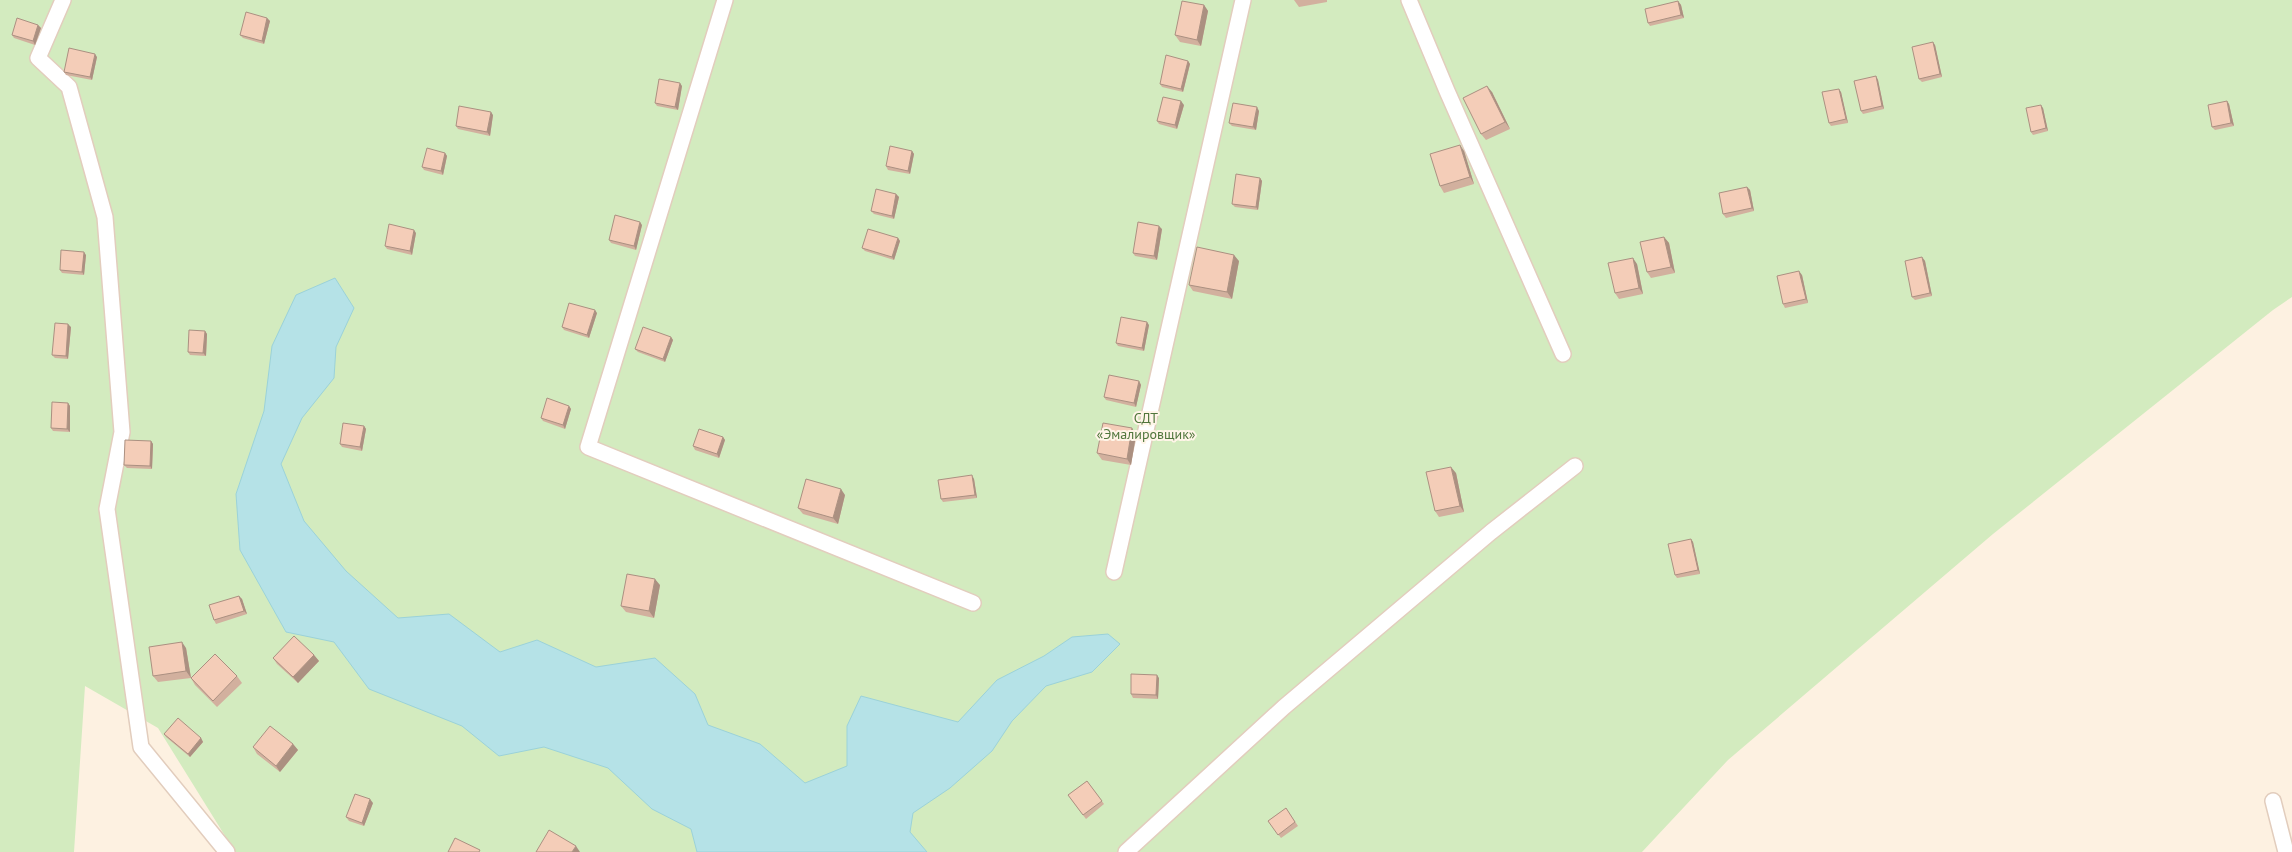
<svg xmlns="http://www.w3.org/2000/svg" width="2292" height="852" viewBox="0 0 2292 852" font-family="'PT Sans',sans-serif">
  <rect width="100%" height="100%" fill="#fdf1e1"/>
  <path fill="#d3ebbf" d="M 0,0 L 2292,0 L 2292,297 L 2273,310 L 1993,534 L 1728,760 L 1642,852 L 235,852 L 158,728 L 85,686 L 74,852 L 0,852 Z"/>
  <path fill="#b5e2e7" stroke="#9bd2d9" d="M 335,278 L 354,308 L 336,347 L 334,378 L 302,418 L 281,464 L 304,521 L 346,571 L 398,618 L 449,614 L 500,652 L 537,640 L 596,667 L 655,658 L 695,694 L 708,725 L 760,744 L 805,783 L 847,766 L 847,726 L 861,696 L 958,722 L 997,680 L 1044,656 L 1072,637 L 1108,634 L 1120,644 L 1092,672 L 1046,686 L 1012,721 L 992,751 L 950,788 L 913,813 L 910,832 L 927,852 L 697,852 L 691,829 L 652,809 L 608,768 L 544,747 L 499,756 L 462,726 L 369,689 L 334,642 L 286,632 L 240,550 L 236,494 L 264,411 L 272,346 L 296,295 Z"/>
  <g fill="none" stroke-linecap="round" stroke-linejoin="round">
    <g stroke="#e2cdbd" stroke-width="18">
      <path id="lane" d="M 63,0 L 38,58 L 69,87 L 105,217 L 122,432 L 107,509 L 141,747 L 227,852
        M 725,0 L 588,447 L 973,603
        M 1409,0 L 1447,91 L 1563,354
        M 1114,572 L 1243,0
        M 2273,801 L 2286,852
        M 1126,852 L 1284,707 L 1491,532 L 1575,466"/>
    </g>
    <use href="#lane" stroke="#fff" stroke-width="15"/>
  </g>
  <path fill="#d2b09e" d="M 1294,0 L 1327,0 L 1327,2 L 1299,7 Z
    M 1678,1 L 1681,5 L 1684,18 L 1650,26 L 1648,23 Z
    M 1204,5 L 1208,11 L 1201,46 L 1180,42 L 1175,35 Z
    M 267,18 L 270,21 L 264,44 L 243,38 L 240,35 Z
    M 38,25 L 41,28 L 35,45 L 14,38 L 12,35 Z
    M 1935,45 L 1942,77 L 1922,82 L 1919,79 Z
    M 97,57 L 92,80 L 66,75 L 64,72 Z
    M 1188,61 L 1190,64 L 1183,92 L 1162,87 L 1160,84 Z
    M 1876,76 L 1878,80 L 1884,109 L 1863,114 L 1861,111 Z
    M 682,86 L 678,110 L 657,106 L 655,103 Z
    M 1492,92 L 1510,129 L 1486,140 L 1481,134 Z
    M 1841,92 L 1848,123 L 1831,126 L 1829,123 Z
    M 2227,101 L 2229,104 L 2234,126 L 2215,130 L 2212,127 Z
    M 1184,105 L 1177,129 L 1159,124 L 1157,121 Z
    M 2043,108 L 2048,131 L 2033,135 L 2031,132 Z
    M 1259,111 L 1256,130 L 1232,126 L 1229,123 Z
    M 493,115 L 490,136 L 458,129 L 456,126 Z
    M 912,151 L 914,154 L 910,174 L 888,170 L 886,166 Z
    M 1464,151 L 1474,184 L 1444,193 L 1440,186 Z
    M 445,153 L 447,156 L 443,175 L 424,170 L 422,167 Z
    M 1260,178 L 1262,181 L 1258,210 L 1235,207 L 1232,204 Z
    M 1747,187 L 1750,190 L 1754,211 L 1726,218 L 1723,214 Z
    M 896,194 L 899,197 L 894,219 L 874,214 L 871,211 Z
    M 642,225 L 636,250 L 611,243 L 609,240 Z
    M 1162,229 L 1157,260 L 1135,256 L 1133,253 Z
    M 416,233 L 412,255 L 387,249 L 385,246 Z
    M 1664,237 L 1669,243 L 1675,273 L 1651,278 L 1647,272 Z
    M 898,238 L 900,241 L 894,260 L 865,251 L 862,248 Z
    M 86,255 L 84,275 L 62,273 L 60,270 Z
    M 1922,257 L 1925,261 L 1932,296 L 1915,300 L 1912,297 Z
    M 1239,261 L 1232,299 L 1193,291 L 1189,285 Z
    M 1637,264 L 1643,294 L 1619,299 L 1615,293 Z
    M 1802,275 L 1808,303 L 1785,308 L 1783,304 Z
    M 597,313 L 589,338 L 564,330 L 562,327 Z
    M 1149,325 L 1144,351 L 1118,346 L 1116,343 Z
    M 71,327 L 68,359 L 55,358 L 52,355 Z
    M 205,331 L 207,334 L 206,356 L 190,355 L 188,352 Z
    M 671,337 L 673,340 L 665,362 L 638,352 L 635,349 Z
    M 1139,381 L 1141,385 L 1136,407 L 1106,400 L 1104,397 Z
    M 68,403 L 70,406 L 70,432 L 53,431 L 51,428 Z
    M 569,406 L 571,409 L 565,429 L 543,421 L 541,418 Z
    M 364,426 L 366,429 L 362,451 L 342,447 L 340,444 Z
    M 1136,435 L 1131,465 L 1102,460 L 1097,453 Z
    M 723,437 L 725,440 L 719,458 L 695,450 L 693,446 Z
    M 151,441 L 153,444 L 152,469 L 127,468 L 124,465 Z
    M 1456,473 L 1464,512 L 1439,517 L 1435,511 Z
    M 974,479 L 977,498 L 943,502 L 941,499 Z
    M 845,495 L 838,524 L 803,514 L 798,508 Z
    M 1691,539 L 1693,542 L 1700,574 L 1677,578 L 1675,575 Z
    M 660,585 L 654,618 L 626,612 L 621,606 Z
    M 239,596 L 242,599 L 247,614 L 216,624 L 214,620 Z
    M 186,648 L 191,678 L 158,682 L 153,676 Z
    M 314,655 L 319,661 L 298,683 L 277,664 L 273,658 Z
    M 237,676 L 242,683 L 217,707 L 195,685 L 191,678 Z
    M 1159,678 L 1158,699 L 1133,698 L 1131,694 Z
    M 164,734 L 201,738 L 203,742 L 190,757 L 166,737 Z
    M 293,744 L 298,750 L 280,772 L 257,754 L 253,747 Z
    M 1087,781 L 1104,804 L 1086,819 L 1068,795 Z
    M 373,803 L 364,826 L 349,821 L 346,817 Z
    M 1286,808 L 1298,826 L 1281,838 L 1268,821 Z"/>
  <path fill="#ab9081" d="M 1678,1 L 1681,5 L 1684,18 L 1681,15 Z
    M 1204,5 L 1208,11 L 1201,46 L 1197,40 Z
    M 267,18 L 270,21 L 264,44 L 262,41 Z
    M 38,25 L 41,28 L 35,45 L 33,41 Z
    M 1933,42 L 1935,45 L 1942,77 L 1940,74 Z
    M 95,54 L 97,57 L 92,80 L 90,77 Z
    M 1188,61 L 1190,64 L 1183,92 L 1181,89 Z
    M 1876,76 L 1878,80 L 1884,109 L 1882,106 Z
    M 680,83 L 682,86 L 678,110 L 675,107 Z
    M 1487,86 L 1492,92 L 1510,129 L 1505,122 Z
    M 1839,89 L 1841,92 L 1848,123 L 1846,119 Z
    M 1181,101 L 1184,105 L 1177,129 L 1175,125 Z
    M 2227,101 L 2229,104 L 2234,126 L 2231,123 Z
    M 2041,105 L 2043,108 L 2048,131 L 2046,128 Z
    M 1257,107 L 1259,111 L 1256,130 L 1253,127 Z
    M 491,112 L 493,115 L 490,136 L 487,132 Z
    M 1460,145 L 1464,151 L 1474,184 L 1470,177 Z
    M 912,151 L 914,154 L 910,174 L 908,171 Z
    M 445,153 L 447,156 L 443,175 L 441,171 Z
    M 1260,178 L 1262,181 L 1258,210 L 1256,207 Z
    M 1747,187 L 1750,190 L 1754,211 L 1752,208 Z
    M 896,194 L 899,197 L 894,219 L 892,216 Z
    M 640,222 L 642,225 L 636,250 L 634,246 Z
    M 1159,226 L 1162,229 L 1157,260 L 1154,256 Z
    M 414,230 L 416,233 L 412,255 L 410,251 Z
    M 1664,237 L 1669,243 L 1675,273 L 1671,267 Z
    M 898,238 L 900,241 L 894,260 L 892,257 Z
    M 84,252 L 86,255 L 84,275 L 82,272 Z
    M 1234,255 L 1239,261 L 1232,299 L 1227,292 Z
    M 1922,257 L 1925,261 L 1932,296 L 1930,293 Z
    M 1633,258 L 1637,264 L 1643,294 L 1639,288 Z
    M 1799,271 L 1802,275 L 1808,303 L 1806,299 Z
    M 595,310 L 597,313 L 589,338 L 587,335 Z
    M 1147,322 L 1149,325 L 1144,351 L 1142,348 Z
    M 68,324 L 71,327 L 68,359 L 66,356 Z
    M 205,331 L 207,334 L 206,356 L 203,353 Z
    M 671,337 L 673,340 L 665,362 L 663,359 Z
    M 1139,381 L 1141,385 L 1136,407 L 1134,403 Z
    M 68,403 L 70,406 L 70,432 L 67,429 Z
    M 569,406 L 571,409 L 565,429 L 563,425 Z
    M 364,426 L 366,429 L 362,451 L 360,447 Z
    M 1132,428 L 1136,435 L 1131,465 L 1127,459 Z
    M 723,437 L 725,440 L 719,458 L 717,454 Z
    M 151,441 L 153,444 L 152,469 L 150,466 Z
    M 1451,467 L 1456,473 L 1464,512 L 1460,506 Z
    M 972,475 L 974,479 L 977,498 L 975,495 Z
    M 841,489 L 845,495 L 838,524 L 833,518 Z
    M 1691,539 L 1693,542 L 1700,574 L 1698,570 Z
    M 655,579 L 660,585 L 654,618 L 649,611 Z
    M 239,596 L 242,599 L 247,614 L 244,611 Z
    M 182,642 L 186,648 L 191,678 L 186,671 Z
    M 314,655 L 319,661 L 298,683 L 293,677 Z
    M 1157,675 L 1159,678 L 1158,699 L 1156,695 Z
    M 201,738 L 203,742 L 190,757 L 188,754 Z
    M 293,744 L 298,750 L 280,772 L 276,766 Z
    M 370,799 L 373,803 L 364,826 L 362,823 Z
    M 576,846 L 580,852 L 572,852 Z"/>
  <path fill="#f4cdb8" stroke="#ab9081" d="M 1182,1 L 1204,5 L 1197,40 L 1175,35 Z
    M 1678,1 L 1681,15 L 1648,23 L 1645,9 Z
    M 246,12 L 267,18 L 262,41 L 240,35 Z
    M 17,18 L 38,25 L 33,41 L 12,35 Z
    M 1933,42 L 1940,74 L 1919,79 L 1912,47 Z
    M 69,48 L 95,54 L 90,77 L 64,72 Z
    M 1166,55 L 1188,61 L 1181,89 L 1160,84 Z
    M 1876,76 L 1882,106 L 1861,111 L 1854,81 Z
    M 659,79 L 680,83 L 675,107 L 655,103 Z
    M 1487,86 L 1505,122 L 1481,134 L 1463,98 Z
    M 1839,89 L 1846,119 L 1829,123 L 1822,92 Z
    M 1163,97 L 1181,101 L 1175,125 L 1157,121 Z
    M 2227,101 L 2231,123 L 2212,127 L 2208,105 Z
    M 1233,103 L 1257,107 L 1253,127 L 1229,123 Z
    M 2041,105 L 2046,128 L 2031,132 L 2026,108 Z
    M 459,106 L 491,112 L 487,132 L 456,126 Z
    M 1460,145 L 1470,177 L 1440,186 L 1430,154 Z
    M 890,146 L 912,151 L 908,171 L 886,166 Z
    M 427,148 L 445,153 L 441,171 L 422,167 Z
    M 1236,174 L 1260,178 L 1256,207 L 1232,204 Z
    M 1747,187 L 1752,208 L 1723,214 L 1719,193 Z
    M 876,189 L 896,194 L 892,216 L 871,211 Z
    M 615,215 L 640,222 L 634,246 L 609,240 Z
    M 1138,222 L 1159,226 L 1154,256 L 1133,253 Z
    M 389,224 L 414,230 L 410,251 L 385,246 Z
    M 868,229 L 898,238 L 892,257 L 862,248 Z
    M 1664,237 L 1671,267 L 1647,272 L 1640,242 Z
    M 1197,247 L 1234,255 L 1227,292 L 1189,285 Z
    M 61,250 L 84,252 L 82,272 L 60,270 Z
    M 1922,257 L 1930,293 L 1912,297 L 1905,261 Z
    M 1633,258 L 1639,288 L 1615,293 L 1608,263 Z
    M 1799,271 L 1806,299 L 1783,304 L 1777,276 Z
    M 569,303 L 595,310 L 587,335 L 562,327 Z
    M 1121,317 L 1147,322 L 1142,348 L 1116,343 Z
    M 55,323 L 68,324 L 66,356 L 52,355 Z
    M 643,327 L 671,337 L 663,359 L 635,349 Z
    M 189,330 L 205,331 L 203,353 L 188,352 Z
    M 1109,375 L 1139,381 L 1134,403 L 1104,397 Z
    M 547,398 L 569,406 L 563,425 L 541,418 Z
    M 52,402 L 68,403 L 67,429 L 51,428 Z
    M 343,423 L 364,426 L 360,447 L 340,444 Z
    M 1103,423 L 1132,428 L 1127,459 L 1097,453 Z
    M 699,429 L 723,437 L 717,454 L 693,446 Z
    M 125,440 L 151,441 L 150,466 L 124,465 Z
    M 1451,467 L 1460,506 L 1435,511 L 1426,472 Z
    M 972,475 L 975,495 L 941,499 L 938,480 Z
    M 806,479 L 841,489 L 833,518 L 798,508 Z
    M 1691,539 L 1698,570 L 1675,575 L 1668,544 Z
    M 627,574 L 655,579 L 649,611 L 621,606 Z
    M 239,596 L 244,611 L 214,620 L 209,605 Z
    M 294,636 L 314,655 L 293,677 L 273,658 Z
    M 182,642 L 186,671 L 153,676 L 149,647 Z
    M 215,654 L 237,676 L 213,701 L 191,678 Z
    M 1131,674 L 1157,675 L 1156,695 L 1131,694 Z
    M 178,718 L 201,738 L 188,754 L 164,734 Z
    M 270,726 L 293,744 L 276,766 L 253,747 Z
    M 1087,781 L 1102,801 L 1083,815 L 1068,795 Z
    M 355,794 L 370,799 L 362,823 L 346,817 Z
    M 1286,808 L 1295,822 L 1278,835 L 1268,821 Z
    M 549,830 L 576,846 L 572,852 L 536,852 Z
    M 455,838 L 480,850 L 479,852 L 448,852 Z"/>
  <g text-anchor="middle" stroke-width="4" stroke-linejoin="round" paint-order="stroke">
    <g font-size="14" fill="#50763c" stroke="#fff5e8">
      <text x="1146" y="423">СДТ<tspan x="1146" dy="16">«Эмалировщик»</tspan></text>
    </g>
  </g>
</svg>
